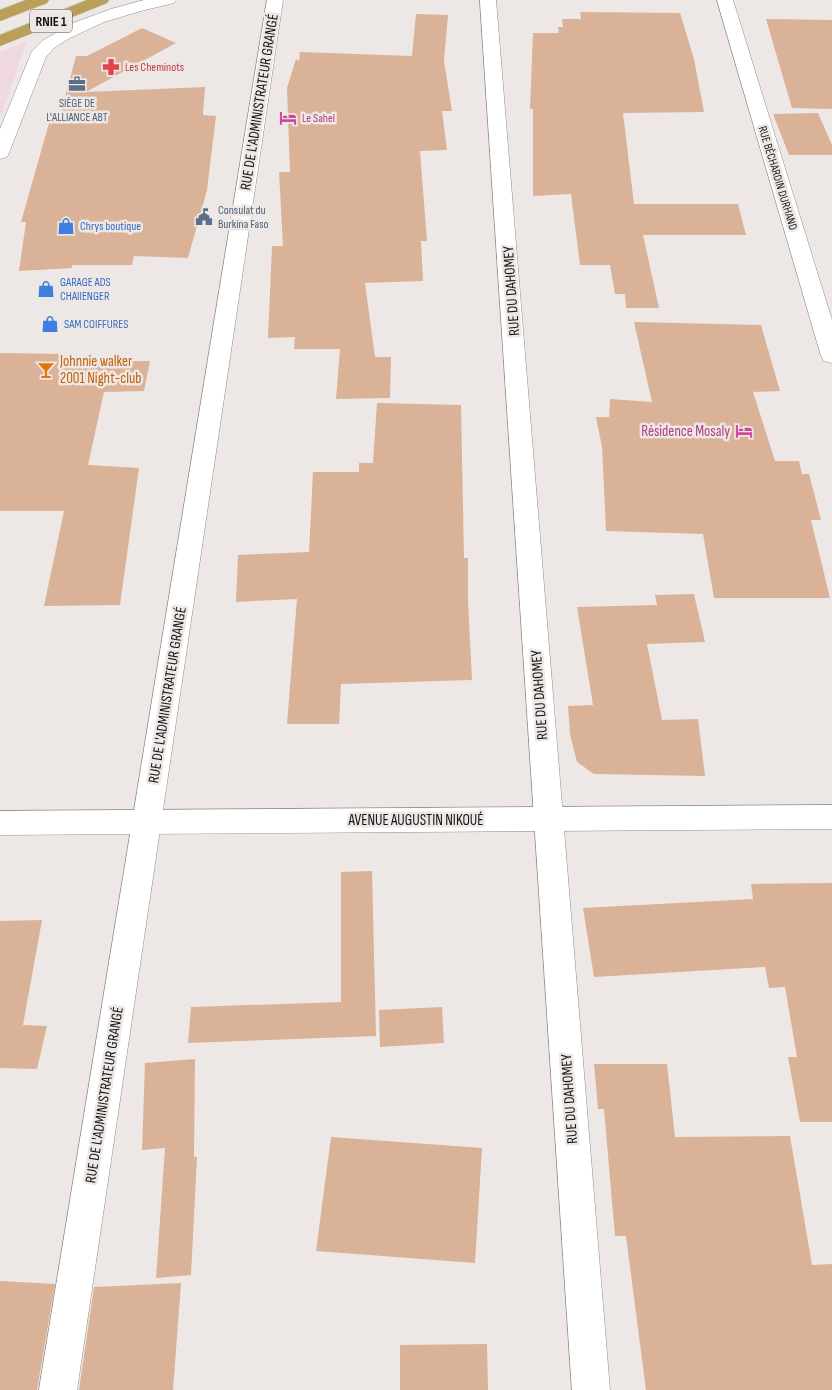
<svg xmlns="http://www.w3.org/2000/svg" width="832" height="1390" viewBox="0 0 832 1390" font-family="'Sofia Sans Condensed',sans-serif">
  <rect width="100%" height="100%" fill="#ede8e6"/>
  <path fill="#f0d8e3" d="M 27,41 L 2,113 L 0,113 L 0,52 Z"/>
  <path fill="#dab297" d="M 580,12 L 680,13 L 694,59 L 704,112 L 623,113 L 634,204 L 738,204 L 746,235 L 643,235 L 659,308 L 626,308 L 625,294 L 615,294 L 610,265 L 580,265 L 571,194 L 533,196 L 533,109 L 530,109 L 533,33 L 559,33 L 558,27 L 563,27 L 562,19 L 581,19 Z
    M 416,14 L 448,15 L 444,61 L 452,111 L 442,111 L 447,150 L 420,151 L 427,241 L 421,241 L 423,281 L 365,283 L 375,357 L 391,357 L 390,398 L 336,399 L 340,349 L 294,349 L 295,337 L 268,338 L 272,246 L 283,246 L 279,172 L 290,172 L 287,88 L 296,59 L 299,61 L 300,52 L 412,56 Z
    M 766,19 L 832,20 L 832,109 L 792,108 Z
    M 142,28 L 176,43 L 86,92 L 205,87 L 203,115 L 216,116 L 207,190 L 188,258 L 134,256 L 132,265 L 72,265 L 72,268 L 19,271 L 26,222 L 21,222 L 51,116 L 60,116 L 76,56 L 87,56 Z
    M 818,113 L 832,145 L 832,155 L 789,155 L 773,114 Z
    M 634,322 L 761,325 L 780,391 L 753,392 L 775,461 L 799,461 L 802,474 L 809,474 L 821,520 L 811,520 L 830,598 L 714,598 L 703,534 L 606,531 L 602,447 L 596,417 L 609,417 L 610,399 L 652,402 Z
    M 0,353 L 64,354 L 62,361 L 150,361 L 144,391 L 104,392 L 88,465 L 139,468 L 120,605 L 44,606 L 64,511 L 0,511 Z
    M 377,403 L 461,405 L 464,558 L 468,558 L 468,602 L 472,680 L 341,684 L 339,724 L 287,724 L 297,599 L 236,602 L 238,555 L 309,552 L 313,472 L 359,472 L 359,463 L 373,463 Z
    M 694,594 L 705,642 L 647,644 L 662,720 L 698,719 L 705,776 L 594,774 L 577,762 L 570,734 L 568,706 L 593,705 L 577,607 L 657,605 L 655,595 Z
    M 372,871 L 376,1036 L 188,1043 L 191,1007 L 341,1002 L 341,872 Z
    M 832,883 L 832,1122 L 800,1122 L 788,1057 L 797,1057 L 785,987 L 769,988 L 765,967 L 594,977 L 583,908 L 753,899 L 751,884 Z
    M 42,920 L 23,1025 L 47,1026 L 37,1069 L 0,1068 L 0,921 Z
    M 442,1007 L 444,1043 L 380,1047 L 379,1010 Z
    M 195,1059 L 194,1157 L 197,1157 L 191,1275 L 156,1278 L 165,1148 L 142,1150 L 145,1063 Z
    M 594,1064 L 667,1064 L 675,1137 L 790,1136 L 812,1265 L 832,1264 L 832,1390 L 646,1390 L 626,1236 L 615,1236 L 604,1109 L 598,1109 Z
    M 331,1137 L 482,1148 L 475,1263 L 316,1251 Z
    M 0,1281 L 55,1284 L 37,1390 L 0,1390 Z
    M 181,1283 L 173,1390 L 79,1390 L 94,1287 Z
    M 487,1344 L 488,1390 L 400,1390 L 400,1345 Z"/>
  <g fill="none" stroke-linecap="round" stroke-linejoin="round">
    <g stroke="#918d8a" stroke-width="1">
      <path id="minor" d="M 267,0 L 283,0 L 77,1390 L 39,1390 Z
        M 480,0 L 496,0 L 610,1390 L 572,1390 Z
        M 717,0 L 733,0 L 832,320 L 832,363 L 824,361 L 821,356 Z"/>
    </g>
    <g stroke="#918d8a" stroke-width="1">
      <path id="tertiary" d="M 144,0 L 176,0 L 174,3 L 141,11 L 104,22 L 68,39 L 54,48 L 46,57 L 9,153 L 7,157 L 0,159 L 0,129 L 32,51 L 42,41 L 73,23 L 111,9 Z
        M 832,805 L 832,829 L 0,835 L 0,811 Z"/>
    </g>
    <g stroke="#c7c7c6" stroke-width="1">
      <path id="trunk" d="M 26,0 L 49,0 L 47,3 L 0,21 L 0,10 Z
        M 87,0 L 109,0 L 107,3 L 0,46 L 0,35 Z"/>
    </g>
    <use href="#minor" fill="#fff" fill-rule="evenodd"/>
    <use href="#tertiary" fill="#fff" fill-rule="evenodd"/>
    <use href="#trunk" fill="#ba9f58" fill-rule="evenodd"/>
  </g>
  <defs>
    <g id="pharmacy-bare" transform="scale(1.35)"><path d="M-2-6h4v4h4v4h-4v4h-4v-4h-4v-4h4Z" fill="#e0444e" stroke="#ede8e6" stroke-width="2.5" paint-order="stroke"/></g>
    <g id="office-bare" transform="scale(1.35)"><path d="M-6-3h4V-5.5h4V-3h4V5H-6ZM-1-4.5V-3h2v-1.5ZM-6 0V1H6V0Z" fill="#5c6f8a" stroke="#ede8e6" stroke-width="2.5" paint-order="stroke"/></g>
    <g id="hotel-bare" transform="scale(1.35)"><path d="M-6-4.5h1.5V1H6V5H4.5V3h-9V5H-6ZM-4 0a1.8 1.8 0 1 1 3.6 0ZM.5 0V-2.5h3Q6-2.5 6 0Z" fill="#d1479c" stroke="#ede8e6" stroke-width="2.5" paint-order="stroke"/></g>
    <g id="civic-bare" transform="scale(1.35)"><path d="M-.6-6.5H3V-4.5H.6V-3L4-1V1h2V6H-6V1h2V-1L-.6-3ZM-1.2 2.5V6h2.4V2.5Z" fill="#5c6f8a" stroke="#ede8e6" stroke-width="2.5" paint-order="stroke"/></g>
    <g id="shop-bare" transform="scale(1.35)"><path d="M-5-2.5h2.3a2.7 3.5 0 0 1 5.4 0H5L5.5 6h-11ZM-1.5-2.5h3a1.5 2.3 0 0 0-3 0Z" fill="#3f7fe0" stroke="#ede8e6" stroke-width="2.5" paint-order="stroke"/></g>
    <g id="bar-bare" transform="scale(1.35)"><path d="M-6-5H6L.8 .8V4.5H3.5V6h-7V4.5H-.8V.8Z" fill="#e8710a" stroke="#ede8e6" stroke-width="2.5" paint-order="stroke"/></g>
  </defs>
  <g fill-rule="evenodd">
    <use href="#pharmacy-bare" x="111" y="67"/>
    <use href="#office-bare" x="77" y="84"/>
    <use href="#hotel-bare" x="288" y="118"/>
    <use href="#civic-bare" x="204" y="217"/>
    <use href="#shop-bare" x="66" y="226"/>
    <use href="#shop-bare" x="46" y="289"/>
    <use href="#shop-bare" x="50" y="324"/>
    <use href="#bar-bare" x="46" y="370"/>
    <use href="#hotel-bare" x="744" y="431"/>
  </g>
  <g text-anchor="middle" stroke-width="5" stroke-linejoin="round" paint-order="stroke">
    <g font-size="12" fill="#be3a42" stroke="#ede8e6" text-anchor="start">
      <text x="125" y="71">Les Cheminots</text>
    </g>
    <g font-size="12" fill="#4e5e75" stroke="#ede8e6">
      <text x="77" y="107">SIÈGE DE<tspan x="77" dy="14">L'ALLIANCE ABT</tspan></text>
      <text x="218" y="214" text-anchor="start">Consulat du<tspan x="218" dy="14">Burkina Faso</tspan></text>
    </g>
    <g font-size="12" fill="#b23c85" stroke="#ede8e6" text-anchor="start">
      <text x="302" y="122">Le Sahel</text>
    </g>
    <g font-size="12" fill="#151413" stroke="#ede8e6">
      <text transform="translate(778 178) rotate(73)" y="4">RUE BÉCHARDIN DURHAND</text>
    </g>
    <g font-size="12" fill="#366cbe" stroke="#ede8e6" text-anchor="start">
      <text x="80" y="230">Chrys boutique</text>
      <text x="60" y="286">GARAGE ADS<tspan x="60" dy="14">CHAIIENGER</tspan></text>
      <text x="64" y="328">SAM COIFFURES</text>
    </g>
    <rect fill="#ede8e6" stroke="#565452" stroke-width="1" x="30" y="9.5" width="42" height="23" rx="4"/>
    <g font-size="14" font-weight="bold" fill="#151413">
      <text x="51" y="26">RNIE 1</text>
    </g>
    <g font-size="15" fill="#151413" stroke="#ede8e6">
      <text transform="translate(259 102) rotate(-81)" y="5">RUE DE L'ADMINISTRATEUR GRANGÉ</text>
      <text transform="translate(511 291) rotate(-94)" y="5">RUE DU DAHOMEY</text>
      <text transform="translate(167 695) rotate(-81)" y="5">RUE DE L'ADMINISTRATEUR GRANGÉ</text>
      <text transform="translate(539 695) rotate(-94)" y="5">RUE DU DAHOMEY</text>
      <text x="416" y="825">AVENUE AUGUSTIN NIKOUÉ</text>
      <text transform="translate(104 1095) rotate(-81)" y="5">RUE DE L'ADMINISTRATEUR GRANGÉ</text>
      <text transform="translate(569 1099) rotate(-94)" y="5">RUE DU DAHOMEY</text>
    </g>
    <g font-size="15" fill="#c56008" stroke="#ede8e6" text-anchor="start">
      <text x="60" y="366">Johnnie walker<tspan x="60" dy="17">2001 Night-club</tspan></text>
    </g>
    <g font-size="15" fill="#b23c85" stroke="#ede8e6" text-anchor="end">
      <text x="730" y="436">Résidence Mosaly</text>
    </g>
  </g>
</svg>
